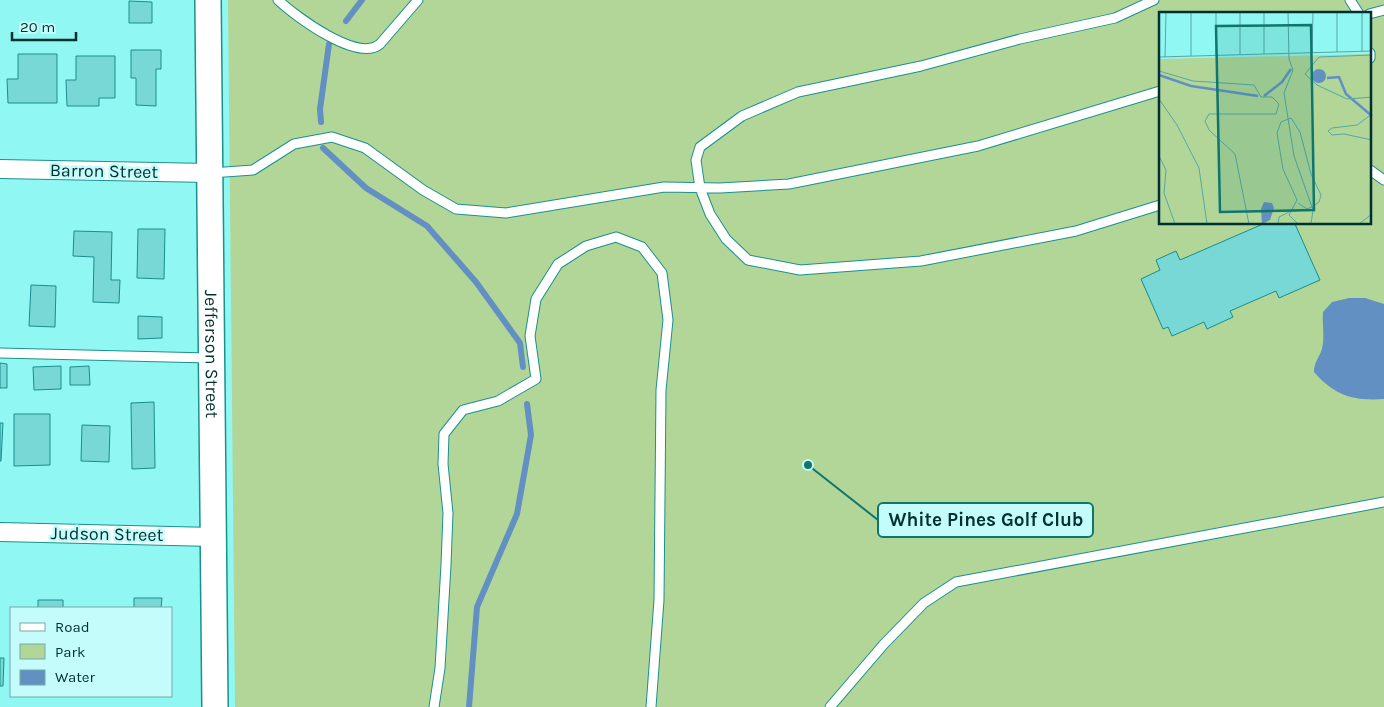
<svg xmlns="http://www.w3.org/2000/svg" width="1384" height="707" viewBox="0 0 1384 707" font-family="Karla,sans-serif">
  <rect width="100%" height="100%" fill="#91f7f3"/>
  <path fill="#b2d698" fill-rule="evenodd" d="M 228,0 L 1384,0 L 1384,707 L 235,707 ZM 1160,14 L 1370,14 L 1370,224 L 1160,224 Z"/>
  <path fill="#6390c3" d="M 1349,298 L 1365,298 L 1384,304 L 1384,399 C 1353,401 1335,396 1314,372 C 1314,362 1319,358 1322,349 C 1325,337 1322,325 1323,312 L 1332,302 Z"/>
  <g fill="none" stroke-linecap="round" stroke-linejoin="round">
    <path stroke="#6390c3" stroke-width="6" d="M 346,21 L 362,0
      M 321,122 L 320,109 L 329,44
      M 323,148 L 366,188 L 427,226 L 476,282 L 520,343 L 523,367
      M 469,707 L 477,607 L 517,514 L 531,435 L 527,404"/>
  </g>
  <path fill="#78d8d5" stroke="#188e8c" d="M 129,1 L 152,2 L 152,23 L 129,23 Z
    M 131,50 L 161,50 L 161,69 L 156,69 L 156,106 L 136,105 L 136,78 L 131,78 Z
    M 18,54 L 57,54 L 57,103 L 8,103 L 7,79 L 18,79 Z
    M 76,56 L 115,56 L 115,98 L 99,98 L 99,106 L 67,106 L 66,80 L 76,80 Z
    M 1263,224 L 1295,224 L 1320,280 L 1279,298 L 1276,291 L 1230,311 L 1233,317 L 1207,329 L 1204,322 L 1172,336 L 1168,327 L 1163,329 L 1141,279 L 1160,270 L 1156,260 L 1176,251 L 1180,260 Z
    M 138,229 L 165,229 L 164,279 L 137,278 Z
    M 74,231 L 112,232 L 111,280 L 120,280 L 119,303 L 93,302 L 94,257 L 73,256 Z
    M 31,285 L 56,286 L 55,327 L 29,326 Z
    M 138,316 L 162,317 L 162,338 L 138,339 Z
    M 0,363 L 7,364 L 7,388 L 0,388 Z
    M 61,366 L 61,389 L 34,390 L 33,367 Z
    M 89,366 L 90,385 L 70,385 L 70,367 Z
    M 154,402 L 155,468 L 132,469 L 131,403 Z
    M 14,414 L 50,414 L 50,465 L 14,466 Z
    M 0,423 L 3,423 L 1,461 L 0,461 Z
    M 82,425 L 110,426 L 109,462 L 81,461 Z
    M 134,598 L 162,598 L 161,608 L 134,608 Z
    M 38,600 L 63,600 L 63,608 L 38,608 Z
    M 0,658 L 4,658 L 3,686 L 0,686 Z"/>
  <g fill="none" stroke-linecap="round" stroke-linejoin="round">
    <g stroke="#1b908d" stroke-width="11">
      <path id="lane" d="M 278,0 C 295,16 358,63 380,44 L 418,0
        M 1154,0 L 1115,18 L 1020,39 L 921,66 L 798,92 L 742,116 L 700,147 L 696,160 L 700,188 L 710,214 L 726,239 L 748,260 L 800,270 L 921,261 L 1076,231 L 1160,205
        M 1350,0 L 1359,14
        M 1369,14 L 1384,10
        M 1370,53 L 1370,58
        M 1370,170 L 1384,180
        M 211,173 L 253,170 L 294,144 L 332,137 L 365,148 L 423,190 L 456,209 L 506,213 L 664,187 L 720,188 L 789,184 L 978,146 L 1160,91
        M 0,353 L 209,358
        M 434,707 L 440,668 L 446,565 L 448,513 L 443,464 L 444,434 L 463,410 L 498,401 L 536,379 L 530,336 L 536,299 L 558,264 L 586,246 L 616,237 L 642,247 L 662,273 L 668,320 L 661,390 L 659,600 L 651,707
        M 830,707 L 884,644 L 924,603 L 956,582 L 1384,502"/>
    </g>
    <g stroke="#1b908d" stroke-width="20">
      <path id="street" d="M 0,169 L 209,173
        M 0,532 L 214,537"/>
    </g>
    <g stroke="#1b908d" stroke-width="28">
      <g id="secondary">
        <path id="s1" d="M 208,0 L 215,707"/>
      </g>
    </g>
    <use href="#lane" stroke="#fff" stroke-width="9"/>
    <use href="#street" stroke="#fff" stroke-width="18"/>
    <use href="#secondary" stroke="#fff" stroke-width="25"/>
  </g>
  <g text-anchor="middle" stroke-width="5" stroke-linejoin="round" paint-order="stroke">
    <g font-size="18" fill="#00302f" stroke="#c3fcfa">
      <text transform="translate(104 171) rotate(1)" y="6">Barron Street</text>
      <text dy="6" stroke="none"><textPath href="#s1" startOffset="354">Jefferson Street</textPath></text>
      <text transform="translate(107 534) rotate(1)" y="6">Judson Street</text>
    </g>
  </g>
  <g transform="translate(1159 12)">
    <rect width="212" height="212" fill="#91f7f3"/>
    <path d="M 212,42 L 212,212 L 0,212 L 0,47 Z" fill="#b2d698"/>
    <path d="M153 64a7 7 0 1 1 14 0a7 7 0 1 1-14 0ZM 105,190 L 113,191 L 115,196 L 111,208 L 103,212 L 102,197 Z" fill="#6390c3"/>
    <path fill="none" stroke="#6390c3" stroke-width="2.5" d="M 0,63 L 32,74 L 99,84M 168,66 L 180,65 L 187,82 L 213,104M 105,84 L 123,70 L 132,57"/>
    <path fill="none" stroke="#57a7a5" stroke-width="1" d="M 129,0 L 130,47 L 134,58 L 125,81 L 135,144 L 154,198 L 152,212M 203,39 L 203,0M 178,40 L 178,0M 153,41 L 154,0M 105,42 L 105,0M 57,43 L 57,0M 81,43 L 81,0M 213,43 L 160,45 L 146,62 L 158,73 L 188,87 L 213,85M 32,44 L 32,0M 0,45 L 213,39M 6,45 L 7,0M 0,59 L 34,69 L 95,73 L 102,85 L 113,85 L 120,92 L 117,102 L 50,102 L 46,109 L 50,118 L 76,142 L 90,212M 0,87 L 18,113 L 40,156 L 48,212M 213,102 L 198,113 L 173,116 L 169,119 L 173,123 L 185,122 L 213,128M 0,144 L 7,158 L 5,181 L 16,212M 139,191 L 148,197 L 153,195 L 160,190 L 162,183 L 152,162 L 141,120 L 132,106 L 122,110 L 118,121 L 124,157 L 138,188 L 130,203 L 139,212M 119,212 L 120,205 L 130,200M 200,212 L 213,202"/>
    <path fill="#0f766e" fill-opacity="0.15" stroke="#0f766e" stroke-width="2.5" d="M 152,13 L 155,198 L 61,200 L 57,14 Z"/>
    <rect width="212" height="212" fill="none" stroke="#00302f" stroke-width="2.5"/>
  </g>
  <path fill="none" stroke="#0f766e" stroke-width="2" d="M808 465L878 520"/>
  <circle fill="#0f766e" stroke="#c3fcfa" stroke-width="2" cx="808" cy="465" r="5"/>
  <rect fill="#c3fcfa" stroke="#0f766e" stroke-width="2" x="878" y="503" width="215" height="34" rx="5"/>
  <g font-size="19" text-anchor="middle" font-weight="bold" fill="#00302f">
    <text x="986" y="526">White Pines Golf Club</text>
  </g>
  <rect x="10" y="607" width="162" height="90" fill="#c3fcfa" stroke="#75aaa9"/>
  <rect x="20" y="623" width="25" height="8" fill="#ffffff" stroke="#75aaa9"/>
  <text x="55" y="632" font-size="15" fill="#00302f">Road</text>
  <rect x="20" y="644" width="25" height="15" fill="#b2d698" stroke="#75aaa9"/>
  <text x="55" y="657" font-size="15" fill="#00302f">Park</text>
  <rect x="20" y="670" width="25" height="15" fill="#6390c3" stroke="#75aaa9"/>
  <text x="55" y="682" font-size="15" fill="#00302f">Water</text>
  <path d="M12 32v8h64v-8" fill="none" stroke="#00302f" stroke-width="2.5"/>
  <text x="20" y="32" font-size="15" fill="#00302f" stroke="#c3fcfa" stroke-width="4" paint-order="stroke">20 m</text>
</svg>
